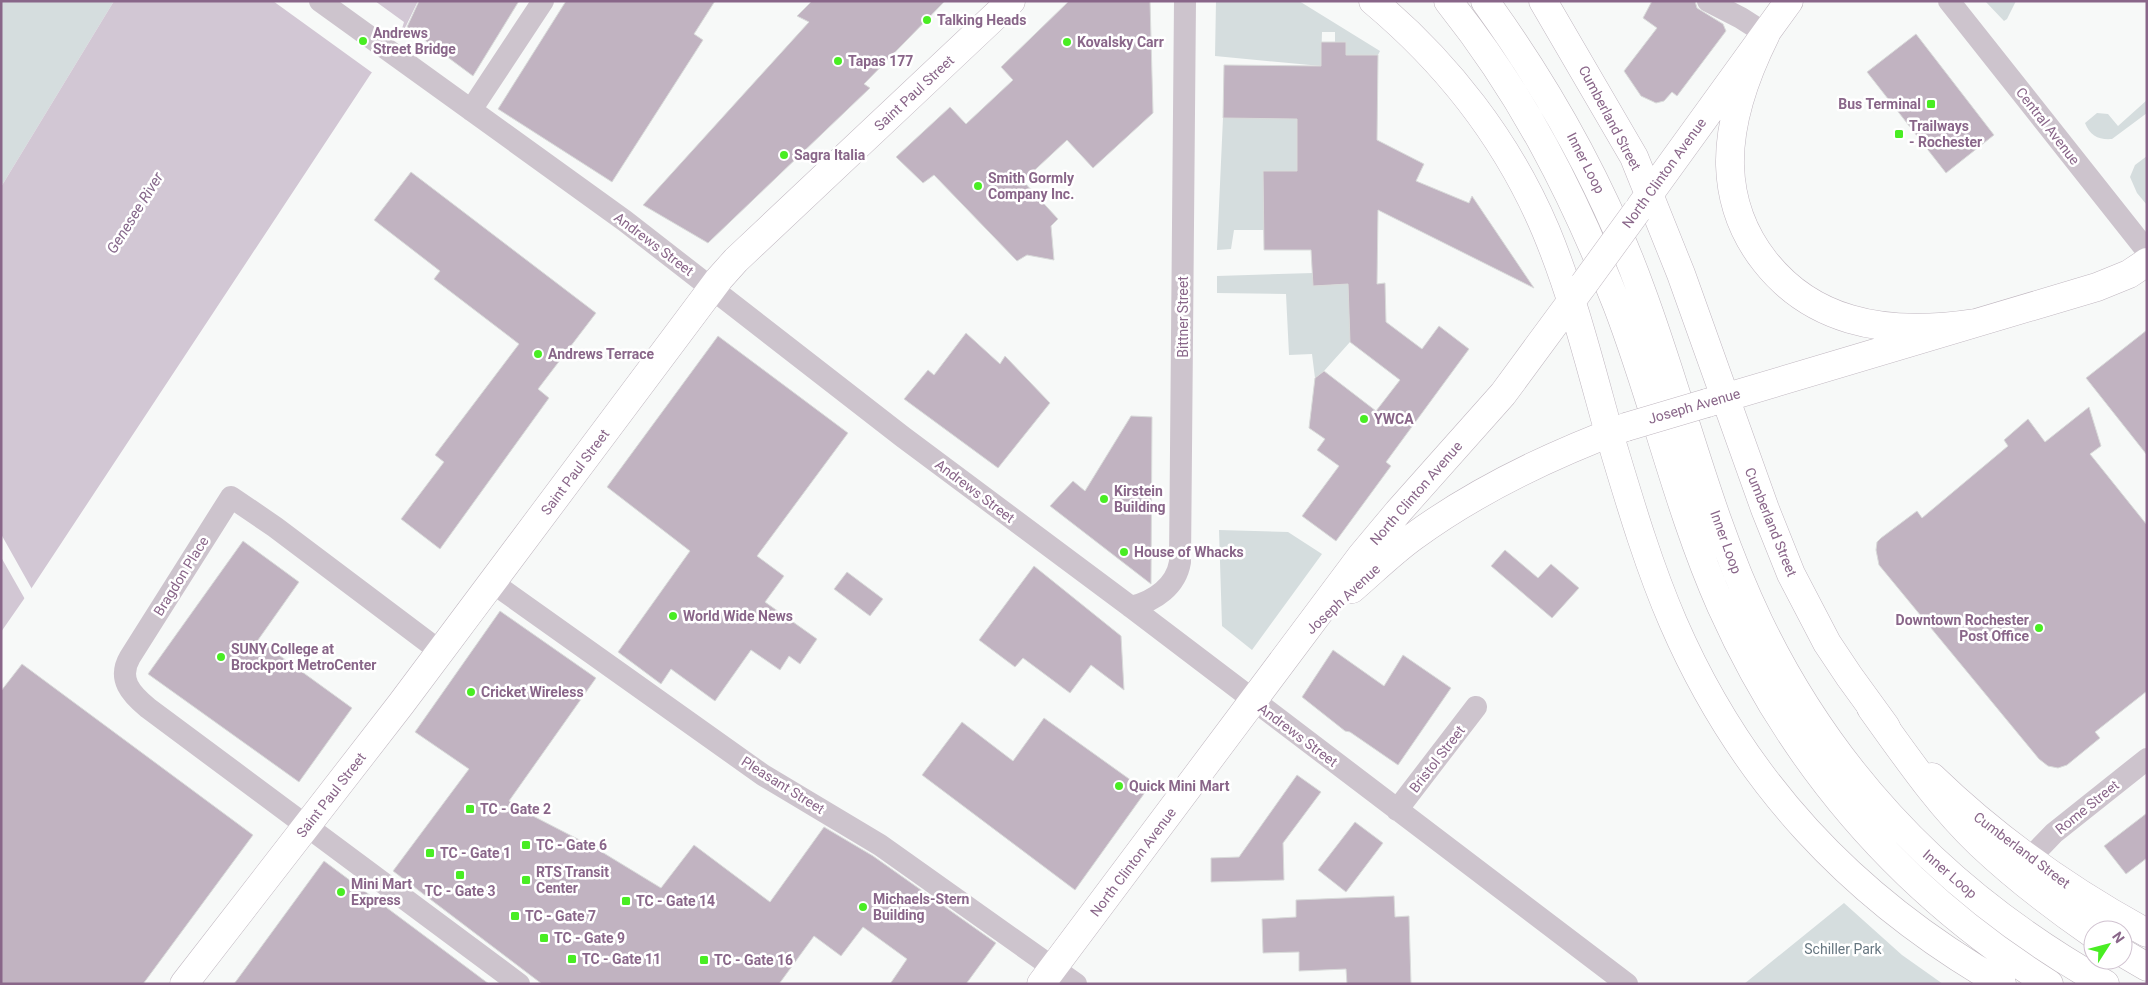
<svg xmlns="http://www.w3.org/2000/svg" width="2148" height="985" viewBox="0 0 2148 985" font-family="Roboto,sans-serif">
  <rect width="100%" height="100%" fill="#f7f9f8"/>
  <path fill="#d5ddde" d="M 1,1 L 114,1 L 1,187 Z
    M 1216,1 L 1299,1 L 1380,51 L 1378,55 L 1346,55 L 1335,42 L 1335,32 L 1322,32 L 1321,66 L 1215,56 Z
    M 1985,1 L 2016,1 L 2007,19 L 2004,21 Z
    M 2147,100 L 2147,113 L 2112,139 C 2099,140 2090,136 2085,123 L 2097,113 L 2108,114 L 2118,126 Z
    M 1223,118 L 1323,119 L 1297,171 L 1263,171 L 1264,230 L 1234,230 L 1231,249 L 1217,250 Z
    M 2147,156 L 2147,205 L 2137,193 L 2130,177 L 2135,165 Z
    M 1313,273 L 1314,286 L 1348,284 L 1350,342 L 1324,371 L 1315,378 L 1312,354 L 1289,355 L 1286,294 L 1217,293 L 1217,276 Z
    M 1219,530 L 1288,532 L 1322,554 L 1252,650 L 1222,626 Z
    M 1844,903 L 1902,955 L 1943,984 L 1744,984 Z"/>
  <path fill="#d2c7d4" d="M 114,1 L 418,1 L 406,26 L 370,75 L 33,586 L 1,632 L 1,187 Z"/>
  <path fill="#f7f9f8" d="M 273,1 L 375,1 L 404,22 L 398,42 L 374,74 Z
    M 1,534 L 33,591 L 26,601 L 1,557 Z"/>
  <path fill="#c1b3c1" stroke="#d9dbda" d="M 419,1 L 519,1 L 473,76 L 407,27 Z
    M 566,1 L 715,1 L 694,34 L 703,40 L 612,182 L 498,109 Z
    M 812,1 L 945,1 L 864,84 L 870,88 L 708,243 L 643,205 L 809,22 L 797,16 Z
    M 1069,1 L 1150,1 L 1153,113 L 1093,168 L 1067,140 L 1023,181 L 1058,219 L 1051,226 L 1054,260 L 1027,255 L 1017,261 L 934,175 L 923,183 L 896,157 L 950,107 L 966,124 L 1013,80 L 1001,67 Z
    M 1652,1 L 1695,1 L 1697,8 L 1723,24 L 1726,31 L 1677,96 L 1672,92 L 1664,101 L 1656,103 L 1641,96 L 1624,71 L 1657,28 L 1643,18 Z
    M 1916,34 L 1994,135 L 1946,173 L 1867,72 Z
    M 1321,42 L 1346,42 L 1346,55 L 1378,55 L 1377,140 L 1424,164 L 1416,181 L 1469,203 L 1472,196 L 1534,288 L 1378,210 L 1377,284 L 1385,283 L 1386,322 L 1422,349 L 1439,326 L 1469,349 L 1386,462 L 1391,466 L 1336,541 L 1302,516 L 1339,466 L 1317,450 L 1325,439 L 1309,428 L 1315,378 L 1324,371 L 1376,411 L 1400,380 L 1350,342 L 1348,284 L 1313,286 L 1311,250 L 1264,250 L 1263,171 L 1297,171 L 1297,119 L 1223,118 L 1224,65 L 1321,66 Z
    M 411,172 L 596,313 L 538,389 L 549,398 L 440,549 L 401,519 L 444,462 L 435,455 L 519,344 L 434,279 L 440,271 L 374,220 Z
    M 2147,330 L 2147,455 L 2086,378 Z
    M 966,333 L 1000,364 L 1005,356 L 1050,403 L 998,468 L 904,399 L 928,370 L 934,375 Z
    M 718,336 L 848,433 L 757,556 L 784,576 L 765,602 L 817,639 L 800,664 L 789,656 L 780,670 L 751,650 L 715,701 L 671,669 L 661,684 L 618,652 L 690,551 L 607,487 Z
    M 2089,407 L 2101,446 L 2090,454 L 2147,525 L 2147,691 L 2095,732 L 2100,738 L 2067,765 L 2058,768 L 2048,766 L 2039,759 L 1879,565 L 1876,550 L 1877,542 L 1881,538 L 1917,511 L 1922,518 L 2008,446 L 2004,440 L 2028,419 L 2045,442 Z
    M 1131,416 L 1152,417 L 1151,584 L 1050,506 L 1073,481 L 1085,491 Z
    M 243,541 L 299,582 L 258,640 L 352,708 L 299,782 L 148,674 Z
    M 1505,550 L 1538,578 L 1551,564 L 1579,588 L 1552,618 L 1491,566 Z
    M 1034,566 L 1121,636 L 1124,690 L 1091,665 L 1070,693 L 1023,658 L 1015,667 L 979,640 Z
    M 847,572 L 883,599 L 870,616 L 834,589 Z
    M 500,611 L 596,678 L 509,801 L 533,816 L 597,849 L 661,888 L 694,845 L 770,902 L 824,827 L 873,856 L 996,943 L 966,984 L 890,984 L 907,959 L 863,927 L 841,956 L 814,936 L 779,984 L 542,984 L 393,871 L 469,769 L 415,732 Z
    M 1333,650 L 1384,686 L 1403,655 L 1451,688 L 1398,765 L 1350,732 L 1345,731 L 1302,697 Z
    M 22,664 L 253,835 L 143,984 L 1,984 L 1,691 Z
    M 1044,718 L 1146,791 L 1075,890 L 922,775 L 962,722 L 1013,761 Z
    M 1297,775 L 1321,792 L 1283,843 L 1284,880 L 1211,882 L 1211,858 L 1239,857 Z
    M 2147,813 L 2147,858 L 2126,874 L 2104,846 Z
    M 1355,822 L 1383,843 L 1346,892 L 1318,870 Z
    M 324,861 L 418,931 L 489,984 L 234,984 Z
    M 1394,896 L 1395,917 L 1409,916 L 1411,984 L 1347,984 L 1346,969 L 1299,971 L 1299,952 L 1263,953 L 1262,919 L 1296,917 L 1296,900 Z"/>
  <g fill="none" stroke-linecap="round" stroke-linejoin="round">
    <g stroke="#c0b7c0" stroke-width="29">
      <path id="major" d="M 1373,1 C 1447,63 1508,141 1546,231 C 1573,296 1590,365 1609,433
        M 1543,1 L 1634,157 L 1681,274 L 1765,509 L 1791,574 L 1827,643 L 1849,676 L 1886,727
        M 1766,34 C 1746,74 1729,120 1730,165 C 1732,238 1782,299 1850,319 C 1890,331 1935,329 1975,323
        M 1640,207 L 1789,1
        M 1707,403 L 2097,287 L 2129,274 L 2147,262
        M 1352,589 C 1372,572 1391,553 1413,537 C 1477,490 1551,455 1626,427
        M 1932,777 C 1995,838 2070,891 2147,933
        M 184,984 L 401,704 L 719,279 L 736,260 L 1011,1
        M 1041,984 L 1362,555 L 1398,512 L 1503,394 L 1584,284"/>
    </g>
    <g stroke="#bfb7bf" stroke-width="29">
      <path id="highway" d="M 1448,1 C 1523,95 1573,193 1617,305 C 1655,404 1678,509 1721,606 C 1792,765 1901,891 2049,984
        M 1485,1 C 1550,91 1603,185 1641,290 C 1682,400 1708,516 1759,622 C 1835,780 1954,899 2105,984
        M 1609,433 C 1628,496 1647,562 1673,622 C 1742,781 1852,898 2002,984
        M 1871,708 C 1905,755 1938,804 1980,844 C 2015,877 2054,907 2093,934
        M 2123,953 L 2147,967"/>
    </g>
    <path stroke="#cdc4cd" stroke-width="22" d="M 320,1 L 625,221 L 903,437 L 1131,607 L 1627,984
      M 1708,1 L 1741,18 L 1766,34
      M 1949,1 L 2147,251
      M 471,110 L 543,1
      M 493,583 L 763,775 L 880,845 L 1076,984
      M 1131,607 C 1155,601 1176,586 1180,562 L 1185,1
      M 441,652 L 275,527 L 231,497 L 130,657 C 117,679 131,694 148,708 L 519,984
      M 1397,810 L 1476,707
      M 2030,858 L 2054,833 L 2147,759"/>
    <use href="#major" stroke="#fff" stroke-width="28"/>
    <use href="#highway" stroke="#fff" stroke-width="28"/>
    <g stroke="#c0b7c0" stroke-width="29" stroke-linecap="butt">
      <path id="major-bridge" d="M 1584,284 L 1637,211
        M 1626,427 L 1707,403"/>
    </g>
    <use href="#major-bridge" stroke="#fff" stroke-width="28"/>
  </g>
  <g fill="#49ed23" stroke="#fff" stroke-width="2">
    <circle cx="927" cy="20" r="5"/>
    <circle cx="363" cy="41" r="5"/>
    <circle cx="1067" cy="42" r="5"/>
    <circle cx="838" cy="61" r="5"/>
    <rect x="1926" y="99" width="10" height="10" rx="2.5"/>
    <rect x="1894" y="129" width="10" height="10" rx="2.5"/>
    <circle cx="784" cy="155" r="5"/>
    <circle cx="978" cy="186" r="5"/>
    <circle cx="538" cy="354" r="5"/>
    <circle cx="1364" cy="419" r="5"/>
    <circle cx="1104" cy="499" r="5"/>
    <circle cx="1124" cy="552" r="5"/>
    <circle cx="673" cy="616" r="5"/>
    <circle cx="2039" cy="628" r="5"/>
    <circle cx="221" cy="657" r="5"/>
    <circle cx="471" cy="692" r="5"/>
    <circle cx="1119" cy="786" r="5"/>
    <rect x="465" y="804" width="10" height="10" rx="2.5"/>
    <rect x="521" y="840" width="10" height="10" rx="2.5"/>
    <rect x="425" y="848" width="10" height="10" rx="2.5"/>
    <rect x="455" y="870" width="10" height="10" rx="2.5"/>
    <rect x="521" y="875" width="10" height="10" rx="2.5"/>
    <circle cx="341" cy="892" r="5"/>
    <rect x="621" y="896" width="10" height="10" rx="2.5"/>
    <circle cx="863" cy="907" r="5"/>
    <rect x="510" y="911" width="10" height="10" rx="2.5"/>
    <rect x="539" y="933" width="10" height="10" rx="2.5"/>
    <rect x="567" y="954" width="10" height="10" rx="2.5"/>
    <rect x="699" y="955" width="10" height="10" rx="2.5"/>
  </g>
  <g text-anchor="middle" stroke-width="5" stroke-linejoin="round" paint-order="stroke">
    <g font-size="14" font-weight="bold" fill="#896689" stroke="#fff" text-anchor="start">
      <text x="937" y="25">Talking Heads</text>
      <text x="373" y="38">Andrews<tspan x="373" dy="16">Street Bridge</tspan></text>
      <text x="1077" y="47">Kovalsky Carr</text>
      <text x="848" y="66">Tapas 177</text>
      <text x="1921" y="109" text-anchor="end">Bus Terminal</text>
      <text x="1909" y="131">Trailways<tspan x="1909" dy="16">- Rochester</tspan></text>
      <text x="794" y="160">Sagra Italia</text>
      <text x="988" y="183">Smith Gormly<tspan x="988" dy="16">Company Inc.</tspan></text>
      <text x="548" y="359">Andrews Terrace</text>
      <text x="1374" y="424">YWCA</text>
      <text x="1114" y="496">Kirstein<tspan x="1114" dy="16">Building</tspan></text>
      <text x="1134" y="557">House of Whacks</text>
      <text x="683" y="621">World Wide News</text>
      <text x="2029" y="625" text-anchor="end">Downtown Rochester<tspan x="2029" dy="16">Post Office</tspan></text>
      <text x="231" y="654">SUNY College at<tspan x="231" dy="16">Brockport MetroCenter</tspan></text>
      <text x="481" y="697">Cricket Wireless</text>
      <text x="1129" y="791">Quick Mini Mart</text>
      <text x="480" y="814">TC - Gate 2</text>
      <text x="536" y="850">TC - Gate 6</text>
      <text x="440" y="858">TC - Gate 1</text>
      <text x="536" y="877">RTS Transit<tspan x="536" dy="16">Center</tspan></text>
      <text x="351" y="889">Mini Mart<tspan x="351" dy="16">Express</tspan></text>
      <text x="460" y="896" text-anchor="middle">TC - Gate 3</text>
      <text x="873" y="904">Michaels-Stern<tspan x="873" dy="16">Building</tspan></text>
      <text x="636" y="906">TC - Gate 14</text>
      <text x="525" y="921">TC - Gate 7</text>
      <text x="554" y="943">TC - Gate 9</text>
      <text x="582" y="964">TC - Gate 11</text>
      <text x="714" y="965">TC - Gate 16</text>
    </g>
    <g font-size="14" fill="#896689" stroke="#fff">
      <text transform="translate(914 93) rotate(-43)" y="5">Saint Paul Street</text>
      <text transform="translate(1610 118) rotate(62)" y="5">Cumberland Street</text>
      <text transform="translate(2048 126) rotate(52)" y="5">Central Avenue</text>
      <text transform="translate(1586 163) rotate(63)" y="5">Inner Loop</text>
      <text transform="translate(1664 173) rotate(-54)" y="5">North Clinton Avenue</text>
      <text transform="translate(654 244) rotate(37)" y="5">Andrews Street</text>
      <text transform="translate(1183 317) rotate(-90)" y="5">Bittner Street</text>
      <text transform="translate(1694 406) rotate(-16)" y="5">Joseph Avenue</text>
      <text transform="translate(575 472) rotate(-53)" y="5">Saint Paul Street</text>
      <text transform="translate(975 491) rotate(37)" y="5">Andrews Street</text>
      <text transform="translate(1416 493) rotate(-49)" y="5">North Clinton Avenue</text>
      <text transform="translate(1771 522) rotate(68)" y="5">Cumberland Street</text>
      <text transform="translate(1726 542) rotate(70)" y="5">Inner Loop</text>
      <text transform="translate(181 576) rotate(-58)" y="5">Bragdon Place</text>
      <text transform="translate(1343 599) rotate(-43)" y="5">Joseph Avenue</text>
      <text transform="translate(1298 735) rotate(37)" y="5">Andrews Street</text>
      <text transform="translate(1437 759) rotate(-52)" y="5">Bristol Street</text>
      <text transform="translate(783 785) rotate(32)" y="5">Pleasant Street</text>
      <text transform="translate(331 795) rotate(-52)" y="5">Saint Paul Street</text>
      <text transform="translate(2087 807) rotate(-39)" y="5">Rome Street</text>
      <text transform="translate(2022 850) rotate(37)" y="5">Cumberland Street</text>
      <text transform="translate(1133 862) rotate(-53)" y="5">North Clinton Avenue</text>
      <text transform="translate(1950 874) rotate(41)" y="5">Inner Loop</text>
    </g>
    <g font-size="14" fill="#667680" stroke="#fff">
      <text x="1843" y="954">Schiller Park</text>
    </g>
    <g font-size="15" font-style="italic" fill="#86688b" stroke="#fff">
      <text transform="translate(135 213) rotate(-58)" y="5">Genesee River</text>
    </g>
  </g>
  <rect width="2148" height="985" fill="none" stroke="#896689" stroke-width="5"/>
  <g transform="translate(2108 945) rotate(54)"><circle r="24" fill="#ffffff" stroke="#d0c2d0"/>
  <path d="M0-4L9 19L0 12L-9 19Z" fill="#49ed23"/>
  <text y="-8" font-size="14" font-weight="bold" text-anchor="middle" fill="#896689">N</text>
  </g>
</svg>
